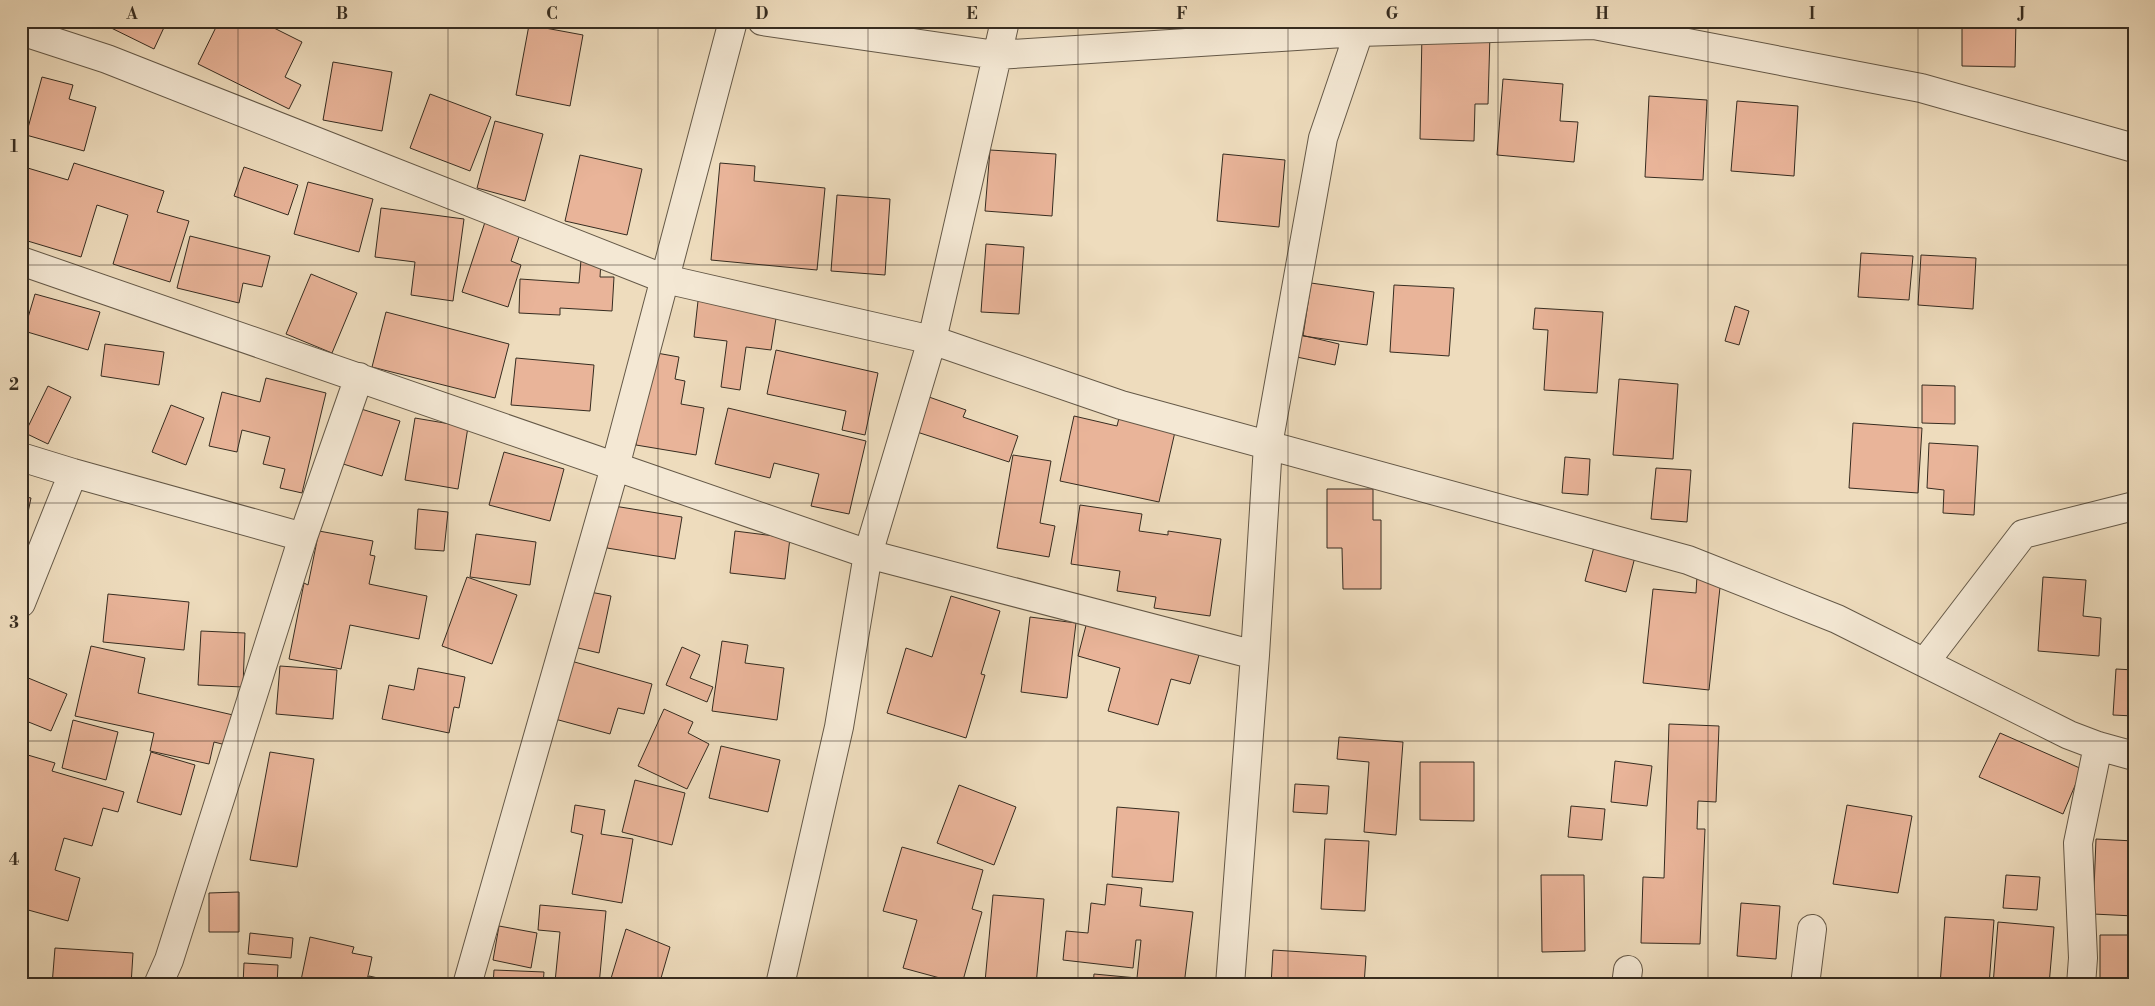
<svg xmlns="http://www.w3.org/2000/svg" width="2155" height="1006" viewBox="0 0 2155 1006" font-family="'Libre Bodoni',serif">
  <rect width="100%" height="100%" fill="#eedcbd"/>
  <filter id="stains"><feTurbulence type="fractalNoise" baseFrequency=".004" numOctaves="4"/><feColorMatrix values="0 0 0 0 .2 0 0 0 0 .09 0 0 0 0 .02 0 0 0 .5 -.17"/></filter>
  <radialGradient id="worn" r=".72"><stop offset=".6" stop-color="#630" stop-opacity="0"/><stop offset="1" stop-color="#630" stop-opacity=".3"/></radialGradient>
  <path fill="#e9b499" stroke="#362c20" d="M 97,21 L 167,21 L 154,49 Z
    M 219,21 L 260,21 L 302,42 L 285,77 L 301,85 L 289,109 L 198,64 Z
    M 1962,21 L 2016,21 L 2015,67 L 1962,66 Z
    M 529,25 L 583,35 L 570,106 L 516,95 Z
    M 1422,32 L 1490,34 L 1488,104 L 1475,104 L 1474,141 L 1420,139 Z
    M 333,62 L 392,72 L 382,131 L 323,120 Z
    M 42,77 L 73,85 L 69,99 L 96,107 L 84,151 L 26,135 Z
    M 1503,79 L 1563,84 L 1560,121 L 1578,122 L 1574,162 L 1497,155 Z
    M 430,94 L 491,117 L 470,171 L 410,148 Z
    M 1649,96 L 1707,100 L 1703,180 L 1645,177 Z
    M 1737,101 L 1798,106 L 1794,176 L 1731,171 Z
    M 495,121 L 543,134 L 525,201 L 477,188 Z
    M 990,150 L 1056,154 L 1052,216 L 985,211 Z
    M 1223,154 L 1285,160 L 1279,227 L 1217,221 Z
    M 580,155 L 642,169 L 627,235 L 565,221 Z
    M 74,163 L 164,191 L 157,212 L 189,221 L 170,282 L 113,264 L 128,215 L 97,205 L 81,257 L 21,239 L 21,166 L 68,180 Z
    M 720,163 L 755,166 L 754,181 L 825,188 L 817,270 L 711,260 Z
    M 244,167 L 298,185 L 288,215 L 234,196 Z
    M 308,182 L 373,199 L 359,252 L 294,234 Z
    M 837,195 L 890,199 L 885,275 L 831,271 Z
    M 381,208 L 464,219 L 453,301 L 411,295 L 415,262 L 375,257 Z
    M 487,216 L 522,228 L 511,261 L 521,265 L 508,307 L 462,292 Z
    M 190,236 L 270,256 L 262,287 L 243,283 L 239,303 L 177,288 Z
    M 986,244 L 1024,247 L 1019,314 L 981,312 Z
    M 1861,253 L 1913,256 L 1909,300 L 1858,297 Z
    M 1921,255 L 1976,258 L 1973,309 L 1918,305 Z
    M 581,260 L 601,261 L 600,277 L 614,277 L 612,311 L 560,308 L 560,315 L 519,313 L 520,279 L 579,283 Z
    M 311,274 L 357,293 L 332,353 L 286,334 Z
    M 1311,283 L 1374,292 L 1367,345 L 1303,336 Z
    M 1394,285 L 1454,288 L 1449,356 L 1390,352 Z
    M 35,294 L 100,312 L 88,350 L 24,331 Z
    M 698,301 L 777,312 L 771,350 L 746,347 L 740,390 L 721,387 L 727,341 L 694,337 Z
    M 1735,306 L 1749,311 L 1739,345 L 1725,341 Z
    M 1535,308 L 1603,312 L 1597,393 L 1544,390 L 1548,330 L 1533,329 Z
    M 386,312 L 509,344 L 495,398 L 372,367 Z
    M 1297,334 L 1339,344 L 1335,365 L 1292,356 Z
    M 105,344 L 164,352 L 159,385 L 101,376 Z
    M 776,350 L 878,373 L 865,435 L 842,430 L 846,411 L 767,394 Z
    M 651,352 L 679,357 L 675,379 L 685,381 L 681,404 L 704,408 L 696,455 L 636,445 Z
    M 516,358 L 594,365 L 590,411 L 511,405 Z
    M 266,378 L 326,393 L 302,493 L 280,488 L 285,469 L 263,464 L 270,437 L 242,430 L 237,452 L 209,446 L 222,392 L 260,402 Z
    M 1619,379 L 1678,384 L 1673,459 L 1613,455 Z
    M 1922,385 L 1955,386 L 1955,424 L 1922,423 Z
    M 48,386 L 71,397 L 48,444 L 25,433 Z
    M 929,397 L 966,410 L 963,417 L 1018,436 L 1009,462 L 917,432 Z
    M 171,405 L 204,418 L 186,465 L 152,452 Z
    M 358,408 L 400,421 L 382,476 L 340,463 Z
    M 728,408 L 866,441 L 849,514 L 811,506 L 819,474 L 774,463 L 770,478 L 715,464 Z
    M 1121,410 L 1177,423 L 1159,502 L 1060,481 L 1074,416 L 1117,426 Z
    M 415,418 L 468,427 L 458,489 L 405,480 Z
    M 1853,423 L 1922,428 L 1918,493 L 1849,488 Z
    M 1929,443 L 1978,446 L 1974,515 L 1943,513 L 1944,490 L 1927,488 Z
    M 504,452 L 564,469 L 550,521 L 489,505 Z
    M 1013,455 L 1051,461 L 1040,523 L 1055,526 L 1049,557 L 997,548 Z
    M 1565,457 L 1590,459 L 1588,495 L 1562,493 Z
    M 1656,468 L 1691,470 L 1687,522 L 1651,519 Z
    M 1327,489 L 1373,489 L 1373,520 L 1381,520 L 1381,589 L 1343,589 L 1342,548 L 1327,548 Z
    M 21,496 L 31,498 L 21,546 Z
    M 1080,505 L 1142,514 L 1139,531 L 1168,535 L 1168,531 L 1221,539 L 1210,616 L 1154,608 L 1156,597 L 1117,591 L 1120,571 L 1071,564 Z
    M 614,506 L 682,517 L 675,559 L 607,548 Z
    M 418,509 L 448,512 L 444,551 L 415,549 Z
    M 319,531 L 373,541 L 370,555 L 375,556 L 369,584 L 427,596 L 419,639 L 350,625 L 341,669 L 289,659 L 304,583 L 308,585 Z
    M 735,531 L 790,538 L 785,579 L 730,573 Z
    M 476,534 L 536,542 L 530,585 L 470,577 Z
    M 1595,543 L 1636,553 L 1626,592 L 1585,581 Z
    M 1697,576 L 1721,578 L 1709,690 L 1643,683 L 1653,589 L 1696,593 Z
    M 467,577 L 517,595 L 492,664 L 442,646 Z
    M 2043,577 L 2086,580 L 2083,616 L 2101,618 L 2099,656 L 2038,651 Z
    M 590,592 L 611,596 L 599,653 L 578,648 Z
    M 108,594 L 189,602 L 184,650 L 103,642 Z
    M 951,596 L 1000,611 L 981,674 L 985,675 L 966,738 L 887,713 L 906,648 L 932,657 Z
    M 1030,617 L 1076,623 L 1067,698 L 1021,692 Z
    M 1088,618 L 1109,629 L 1199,655 L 1190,684 L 1171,679 L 1158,725 L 1108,711 L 1120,668 L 1078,656 Z
    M 201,631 L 245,633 L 243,687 L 198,685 Z
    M 722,641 L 748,645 L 745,663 L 784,668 L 777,720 L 712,711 Z
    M 91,646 L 145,658 L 138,693 L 233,715 L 226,745 L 214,742 L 209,764 L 150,751 L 154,733 L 75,716 Z
    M 682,647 L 700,655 L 690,678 L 713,687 L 707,702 L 666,685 Z
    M 571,661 L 652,684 L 644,714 L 618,708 L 610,734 L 555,719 Z
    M 280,666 L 337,670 L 333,719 L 276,714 Z
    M 418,668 L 465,677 L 459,708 L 454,707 L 449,733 L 382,719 L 389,685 L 414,690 Z
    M 2116,669 L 2134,670 L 2134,716 L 2113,715 Z
    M 21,675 L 67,694 L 51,731 L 21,719 Z
    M 664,709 L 693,722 L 688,733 L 709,744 L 687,789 L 638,766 Z
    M 73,720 L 118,732 L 106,780 L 62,768 Z
    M 1669,724 L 1719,726 L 1716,802 L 1698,801 L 1697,829 L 1705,829 L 1700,944 L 1641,943 L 1643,877 L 1664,878 Z
    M 2000,733 L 2082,769 L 2063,814 L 1979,777 Z
    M 1339,737 L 1403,742 L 1396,835 L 1364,832 L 1369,762 L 1337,759 Z
    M 721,746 L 780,760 L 768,812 L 709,798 Z
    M 151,752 L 195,765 L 181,815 L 137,802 Z
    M 270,752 L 314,759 L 297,867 L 250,860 Z
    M 21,753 L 55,763 L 52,771 L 124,792 L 118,812 L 103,808 L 92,846 L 64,838 L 55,870 L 80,878 L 68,921 L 21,908 Z
    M 1615,761 L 1652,766 L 1647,806 L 1611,802 Z
    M 1420,762 L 1474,762 L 1474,821 L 1420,820 Z
    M 635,780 L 685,793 L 672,845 L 622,832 Z
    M 1295,784 L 1329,786 L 1327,814 L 1293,812 Z
    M 959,785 L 1016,807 L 994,865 L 937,843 Z
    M 575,805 L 605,810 L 601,834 L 633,839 L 622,903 L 572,894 L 583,835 L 571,832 Z
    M 1847,805 L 1912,816 L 1898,893 L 1833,884 Z
    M 1571,806 L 1605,809 L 1602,840 L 1568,837 Z
    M 1117,807 L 1179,812 L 1173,882 L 1112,877 Z
    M 1325,839 L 1369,841 L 1365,911 L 1321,909 Z
    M 2096,839 L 2134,841 L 2134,916 L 2093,914 Z
    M 902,847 L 983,870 L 972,909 L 982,912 L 962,984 L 903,968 L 917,920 L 883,911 Z
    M 1541,875 L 1584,875 L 1585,951 L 1542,952 Z
    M 2006,875 L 2040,877 L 2037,910 L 2003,908 Z
    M 1107,884 L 1142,888 L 1140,906 L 1193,912 L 1184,985 L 1093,985 L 1094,974 L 1137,978 L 1141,940 L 1136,940 L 1133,968 L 1063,960 L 1066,931 L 1088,933 L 1091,903 L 1105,905 Z
    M 239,892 L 239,932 L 209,932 L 209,893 Z
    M 993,895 L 1044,899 L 1036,985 L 985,982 Z
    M 1741,903 L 1780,906 L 1776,959 L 1737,956 Z
    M 540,905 L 606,911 L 599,985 L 555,982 L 560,932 L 538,930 Z
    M 1945,917 L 1994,920 L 1989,985 L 1940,985 Z
    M 1998,922 L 2054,927 L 2049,985 L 1993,985 Z
    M 499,926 L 537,933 L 531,968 L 493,960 Z
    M 626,929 L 670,947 L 659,985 L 609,985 Z
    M 250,933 L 293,938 L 291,958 L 248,954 Z
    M 2100,935 L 2134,935 L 2134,985 L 2100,985 Z
    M 310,937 L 354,947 L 352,953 L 372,957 L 366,985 L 300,985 Z
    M 55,948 L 133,953 L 131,985 L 52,985 Z
    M 1273,950 L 1366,956 L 1364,985 L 1271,985 Z
    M 244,963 L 278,965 L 277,985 L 243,985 Z
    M 494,970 L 544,972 L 543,985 L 493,985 Z
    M 369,976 L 410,985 L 367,985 Z"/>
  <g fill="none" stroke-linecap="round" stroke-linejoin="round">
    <g stroke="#645847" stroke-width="30">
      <path id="minor" d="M 762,21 L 996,55 L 1359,32 L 1594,25 L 1921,88 L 2134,148
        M 21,31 L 107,59 L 665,279 L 932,340 L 1121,405 L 1688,560 L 1837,619 L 2069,735 L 2098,746 L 2134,756
        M 21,261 L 868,554 L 1255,655
        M 21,457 L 73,473 L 303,537
        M 21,603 L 73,473
        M 1925,662 L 2023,534 L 2134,506
        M 158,985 L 169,960 L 303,537 L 359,377
        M 467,985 L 615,467 L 733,21
        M 780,985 L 839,727 L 868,554 L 932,340 L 1005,21
        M 1230,985 L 1255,655 L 1268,445 L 1323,138 L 1359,32 L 1367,21
        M 1626,985 L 1628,970
        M 1805,985 L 1812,929
        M 2081,985 L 2083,958 L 2078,843 L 2098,746"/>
    </g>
    <use href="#minor" stroke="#f4e8d4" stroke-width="28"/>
  </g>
  <path fill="none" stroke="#362c20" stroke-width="1" stroke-opacity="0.55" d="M 238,21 L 238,985M 448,21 L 448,985M 658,21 L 658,985M 868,21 L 868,985M 1078,21 L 1078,985M 1288,21 L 1288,985M 1498,21 L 1498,985M 1708,21 L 1708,985M 1918,21 L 1918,985M 21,265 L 2134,265M 21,503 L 2134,503M 21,741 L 2134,741"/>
  <rect width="2155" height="1006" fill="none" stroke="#eedcbd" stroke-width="55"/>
  <rect x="28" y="28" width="2100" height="950" fill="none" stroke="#362c20" stroke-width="2"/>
  <g font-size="16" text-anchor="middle" font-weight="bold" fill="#362c20">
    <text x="132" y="19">A</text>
    <text x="342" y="19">B</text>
    <text x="552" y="19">C</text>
    <text x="762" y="19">D</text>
    <text x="972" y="19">E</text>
    <text x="1182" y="19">F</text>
    <text x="1392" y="19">G</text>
    <text x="1602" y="19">H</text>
    <text x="1812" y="19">I</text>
    <text x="2022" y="19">J</text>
    <text x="14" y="152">1</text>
    <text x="14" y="390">2</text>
    <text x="14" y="628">3</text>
    <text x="14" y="865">4</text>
  </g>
  <rect width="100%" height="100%" filter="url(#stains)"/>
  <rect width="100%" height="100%" fill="url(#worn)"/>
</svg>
